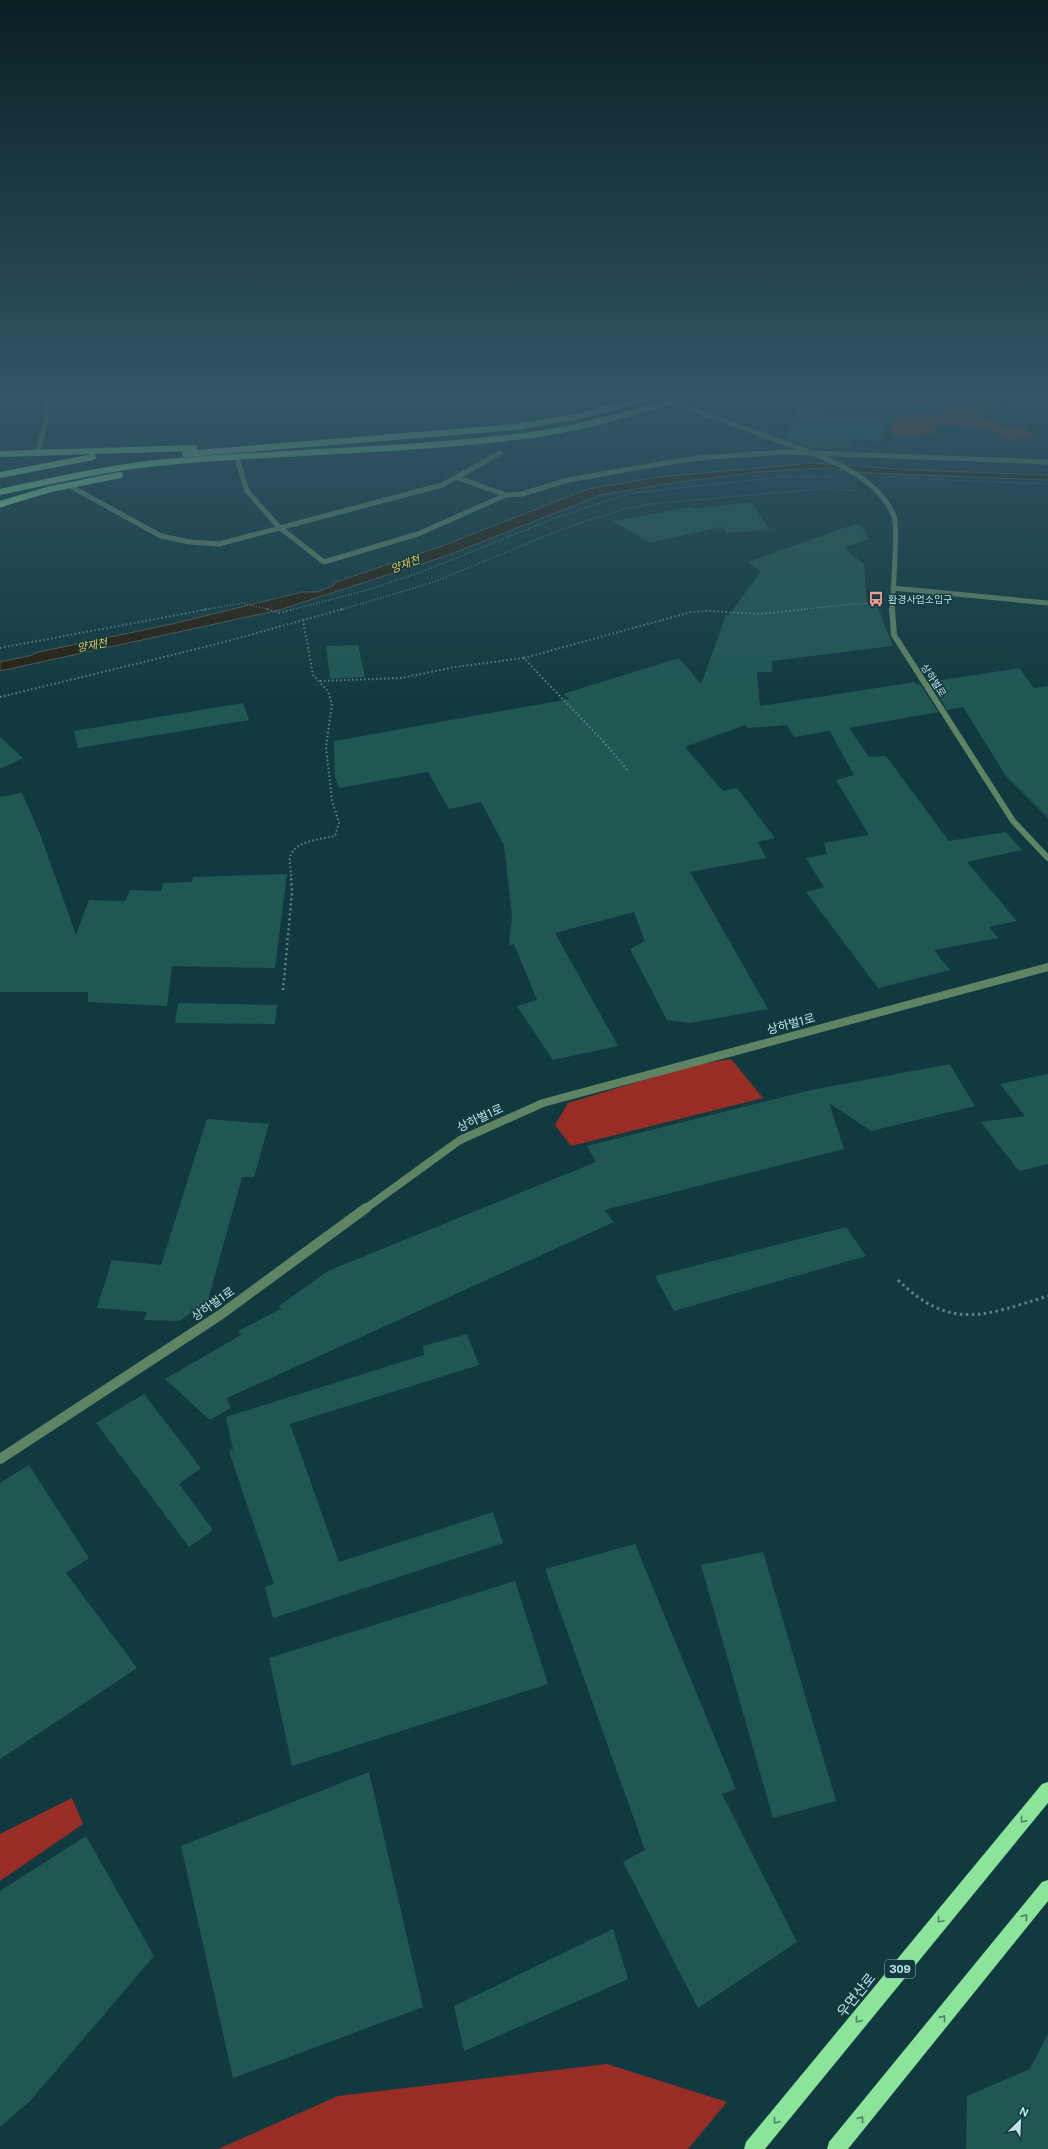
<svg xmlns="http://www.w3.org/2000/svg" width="1048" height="2149" viewBox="0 0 1048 2149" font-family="'Public Sans','Noto Sans KR',sans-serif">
  <rect width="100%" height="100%" fill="#113a40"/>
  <path fill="#972d25" d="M 945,398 L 996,398 L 1005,404 L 999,408 L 985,410 L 979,417 L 1007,427 L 1024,427 L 1033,436 L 1011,440 C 987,424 961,425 934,426 L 931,435 L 894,436 L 890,429 L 895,417 L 908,412 L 941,416 L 948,406 Z
    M 731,1059 L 763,1098 L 571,1146 L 555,1125 L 568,1103 L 690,1066 Z
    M 72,1798 L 83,1824 L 0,1881 L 0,1834 Z
    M 607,2064 L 727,2102 L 688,2149 L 218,2149 L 338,2096 Z"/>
  <path fill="#282112" stroke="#565b52" d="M 815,463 L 912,470 L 1048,475 L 1048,480 L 869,473 L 825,468 L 757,472 L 671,483 L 601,495 L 446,556 L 279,610 L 0,671 L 0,662 L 33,655 L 34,653 L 172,624 L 302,592 L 318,592 L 334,585 L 333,583 L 442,546 L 588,489 L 658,477 Z"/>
  <path fill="#215753" d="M 799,406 L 890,418 L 880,442 L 853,438 L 851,447 L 810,448 L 785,439 Z
    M 751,502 L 770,530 L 727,533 L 722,527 L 650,543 L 613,521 L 692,507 L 694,509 Z
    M 855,524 L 862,527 L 869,539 L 844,548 L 864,564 L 867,605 L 877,605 L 893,646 L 772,661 L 772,672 L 757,672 L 760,706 L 915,682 L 916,684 L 920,684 L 938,712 L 849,728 L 869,757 L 886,756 L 949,841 L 1006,832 L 1022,850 L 967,862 L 1017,921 L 989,927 L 998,938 L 934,950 L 950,970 L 878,988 L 806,892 L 824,887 L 806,858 L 827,854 L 824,843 L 869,835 L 836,780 L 854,775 L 830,731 L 794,737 L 787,725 L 748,728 L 745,725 L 685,747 L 723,791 L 737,788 L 775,838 L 758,842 L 766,858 L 690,872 L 768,1009 L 690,1023 L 667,1020 L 630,949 L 645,941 L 634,912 L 555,933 L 618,1046 L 553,1060 L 517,1006 L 537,1000 L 514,944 L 509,945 L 512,916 L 504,845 L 481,802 L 449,809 L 428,772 L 339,788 L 335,777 L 334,741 L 569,699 L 563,694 L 679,658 L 701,684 L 726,615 L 729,615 L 761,571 L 748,562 Z
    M 358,645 L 365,677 L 330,679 L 326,646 Z
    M 1019,668 L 1034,688 L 1048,686 L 1048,818 L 1006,776 L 963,707 L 947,710 L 930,682 Z
    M 243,703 L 249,720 L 78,748 L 74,731 Z
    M 0,737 L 23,758 L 0,769 Z
    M 22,793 L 40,834 L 76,935 L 89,900 L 125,901 L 130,890 L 161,891 L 163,883 L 192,882 L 193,877 L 287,874 L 275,968 L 172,966 L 167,1006 L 88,1002 L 88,992 L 0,992 L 0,797 Z
    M 178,1003 L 277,1005 L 275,1024 L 175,1023 Z
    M 945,1065 L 950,1065 L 975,1106 L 871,1131 L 829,1103 L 844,1149 L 604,1210 L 614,1222 L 227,1398 L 231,1408 L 210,1420 L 165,1379 L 241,1335 L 238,1331 L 281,1309 L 279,1306 L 328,1271 L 596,1162 L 587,1146 L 811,1090 Z
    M 1048,1074 L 1048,1164 L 1019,1171 L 981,1122 L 1025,1116 L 1000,1084 Z
    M 207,1119 L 269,1124 L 254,1177 L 242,1177 L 208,1300 L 180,1321 L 144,1320 L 147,1312 L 97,1308 L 112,1260 L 161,1265 Z
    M 846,1227 L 866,1256 L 674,1311 L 655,1276 Z
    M 467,1334 L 479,1365 L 290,1424 L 339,1562 L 493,1512 L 503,1543 L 273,1618 L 265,1587 L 274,1584 L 229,1451 L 233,1449 L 226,1417 L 424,1355 L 423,1346 Z
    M 144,1394 L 201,1468 L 179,1484 L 213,1530 L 189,1547 L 96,1423 Z
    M 29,1465 L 89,1558 L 66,1573 L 137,1668 L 0,1759 L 0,1483 Z
    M 635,1544 L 736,1789 L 722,1794 L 797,1942 L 698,2008 L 623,1862 L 645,1850 L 545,1569 Z
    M 763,1552 L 836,1801 L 773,1818 L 701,1565 Z
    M 515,1581 L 548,1684 L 292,1766 L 269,1658 Z
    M 369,1772 L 423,2007 L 233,2078 L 181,1846 Z
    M 86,1836 L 154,1956 L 30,2101 L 0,2127 L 0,1891 Z
    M 613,1929 L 628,1979 L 464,2051 L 454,2006 Z
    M 1048,2034 L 1048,2149 L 966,2149 L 967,2096 L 1030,2069 Z"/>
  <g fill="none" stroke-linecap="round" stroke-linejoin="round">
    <path stroke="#5c8389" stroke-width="1.5" stroke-dasharray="1 2" stroke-linecap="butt" d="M 1045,398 L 1048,401
      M 883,477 L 1048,484
      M 203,610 L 243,603 L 270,610
      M 290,610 L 364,591 L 424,571 L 550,520 L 630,493 L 783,477 L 832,477
      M 340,610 L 431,583 L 565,528 L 621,510 L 649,504 L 821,489 L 854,490
      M 798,610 L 850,604 L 880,603"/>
    <path stroke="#5c8389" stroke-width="2" stroke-dasharray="1.5 2.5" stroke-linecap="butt" d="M 267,609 L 280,613 L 294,609
      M 0,648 L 209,609
      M 320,681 L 401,678 L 455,667 L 524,658
      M 0,697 L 217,644 L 343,609
      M 627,770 C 596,730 558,696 524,658 L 691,612 L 709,611 L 761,614 L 806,609
      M 291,876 C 291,870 289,863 290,858 C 292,841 322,839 335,836 L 339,823 L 332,800 L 326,747 L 332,704 L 328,691 L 313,675 L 303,620"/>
    <path stroke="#5c8389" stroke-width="2.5" stroke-dasharray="2 3" stroke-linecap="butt" d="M 283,990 L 292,892 L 291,875"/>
    <path stroke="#5c8389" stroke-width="3" stroke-dasharray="2.5 3.5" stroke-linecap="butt" d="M 898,1280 C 951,1332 986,1315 1048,1296"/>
    <path stroke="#5f8464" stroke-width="5" d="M 37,454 L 47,418 L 45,398"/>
    <path stroke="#5f8464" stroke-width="5" d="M 506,495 L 522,494 L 568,480 L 665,463 L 700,458 L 783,452 L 1048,462"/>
    <path stroke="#5f8464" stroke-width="5" d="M 669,401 C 699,412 730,423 760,434 C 805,451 874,468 894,516 C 898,526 893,595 892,610
      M 238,461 L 247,491 L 279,527 L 324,562 L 418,534 L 506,495 L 458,478
      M 68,485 L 161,536 L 190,542 L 219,544 L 442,485 L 500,453
      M 893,588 L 1048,603"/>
    <path stroke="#5f8464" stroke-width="6" d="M 892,609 L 894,635 L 1013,821 L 1048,858"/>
    <path stroke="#5f8464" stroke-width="8" d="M 365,1209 L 460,1140 L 543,1103 L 1048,967"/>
    <path stroke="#5f8464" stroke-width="10" d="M 0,1459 L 220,1315 L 366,1208"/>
    <path stroke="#85d492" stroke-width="6" d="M 0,454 L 194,448
      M 185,454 L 516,427 L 580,416 L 649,398
      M 0,475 L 93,457
      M 0,492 C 55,480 111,467 167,462 C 288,451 410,451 531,435 C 582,428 632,413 682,398
      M 0,504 L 51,489 L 120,475"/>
    <path fill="#8ce49b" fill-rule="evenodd" d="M 21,496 L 23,497 L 23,499 L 0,508 L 0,504 Z
      M 1048,1782 L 1048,1803 L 765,2149 L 744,2149 L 746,2142 L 1042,1784 Z
      M 1048,1880 L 1048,1901 L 848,2149 L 827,2149 L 829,2142 L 1042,1882 Z"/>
  </g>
  <defs><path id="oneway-chevron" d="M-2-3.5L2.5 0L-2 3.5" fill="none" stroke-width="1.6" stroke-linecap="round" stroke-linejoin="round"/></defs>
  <g stroke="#488669">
    <use href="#oneway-chevron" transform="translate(1023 1820) rotate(130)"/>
    <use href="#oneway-chevron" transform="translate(1025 1917) rotate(-51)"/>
    <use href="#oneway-chevron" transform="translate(940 1920) rotate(130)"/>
    <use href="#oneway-chevron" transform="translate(943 2018) rotate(-51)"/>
    <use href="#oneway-chevron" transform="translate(858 2020) rotate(129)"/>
    <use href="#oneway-chevron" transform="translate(861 2119) rotate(-51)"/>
    <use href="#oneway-chevron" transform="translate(776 2121) rotate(129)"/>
  </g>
  <linearGradient id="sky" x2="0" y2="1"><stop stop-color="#092023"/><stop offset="0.57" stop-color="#325564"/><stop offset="1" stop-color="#325564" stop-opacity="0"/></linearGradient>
  <rect width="1048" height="698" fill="url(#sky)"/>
  <defs>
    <g id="bus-bare" transform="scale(1.2)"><path d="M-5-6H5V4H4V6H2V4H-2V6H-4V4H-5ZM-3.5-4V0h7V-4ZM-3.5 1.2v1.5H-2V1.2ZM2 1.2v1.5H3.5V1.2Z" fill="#f59c90" stroke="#113a40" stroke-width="2.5" paint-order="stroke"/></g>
  </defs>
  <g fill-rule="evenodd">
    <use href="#bus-bare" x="876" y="599"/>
  </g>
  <g text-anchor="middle" stroke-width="3" stroke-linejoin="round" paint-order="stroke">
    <g font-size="10" fill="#c0e3e9" stroke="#113a40" text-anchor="start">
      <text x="888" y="603">환경사업소입구</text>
    </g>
    <g font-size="10" fill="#c0e3e9" stroke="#113a40">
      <text transform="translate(934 680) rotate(57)" y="4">상하벌로</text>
    </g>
    <g font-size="11" font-style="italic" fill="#eec453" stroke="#113a40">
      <text transform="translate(405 564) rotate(-21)" y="4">양재천</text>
      <text transform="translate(92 645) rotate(-11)" y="4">양재천</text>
    </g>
    <rect fill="#113a40" stroke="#8cb0b6" stroke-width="1" x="885" y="1960" width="30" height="18" rx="3"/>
    <g font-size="11" font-weight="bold" fill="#c0e3e9">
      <text x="900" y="1973">309</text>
    </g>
    <g font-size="12" fill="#c0e3e9" stroke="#113a40">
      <text transform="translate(791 1024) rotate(-15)" y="4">상하벌1로</text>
      <text transform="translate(480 1118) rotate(-25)" y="4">상하벌1로</text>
      <text transform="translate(213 1304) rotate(-35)" y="4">상하벌1로</text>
    </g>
    <g font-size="14" fill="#c0e3e9" stroke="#113a40">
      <text transform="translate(856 1995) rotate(-51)" y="5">우면산로</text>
    </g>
  </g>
  <g transform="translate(1020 2121) rotate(24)" stroke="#113a40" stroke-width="3" paint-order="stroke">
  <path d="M0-3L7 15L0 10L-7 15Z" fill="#c0e3e9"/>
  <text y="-6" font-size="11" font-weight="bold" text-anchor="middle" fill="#c0e3e9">N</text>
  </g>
</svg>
